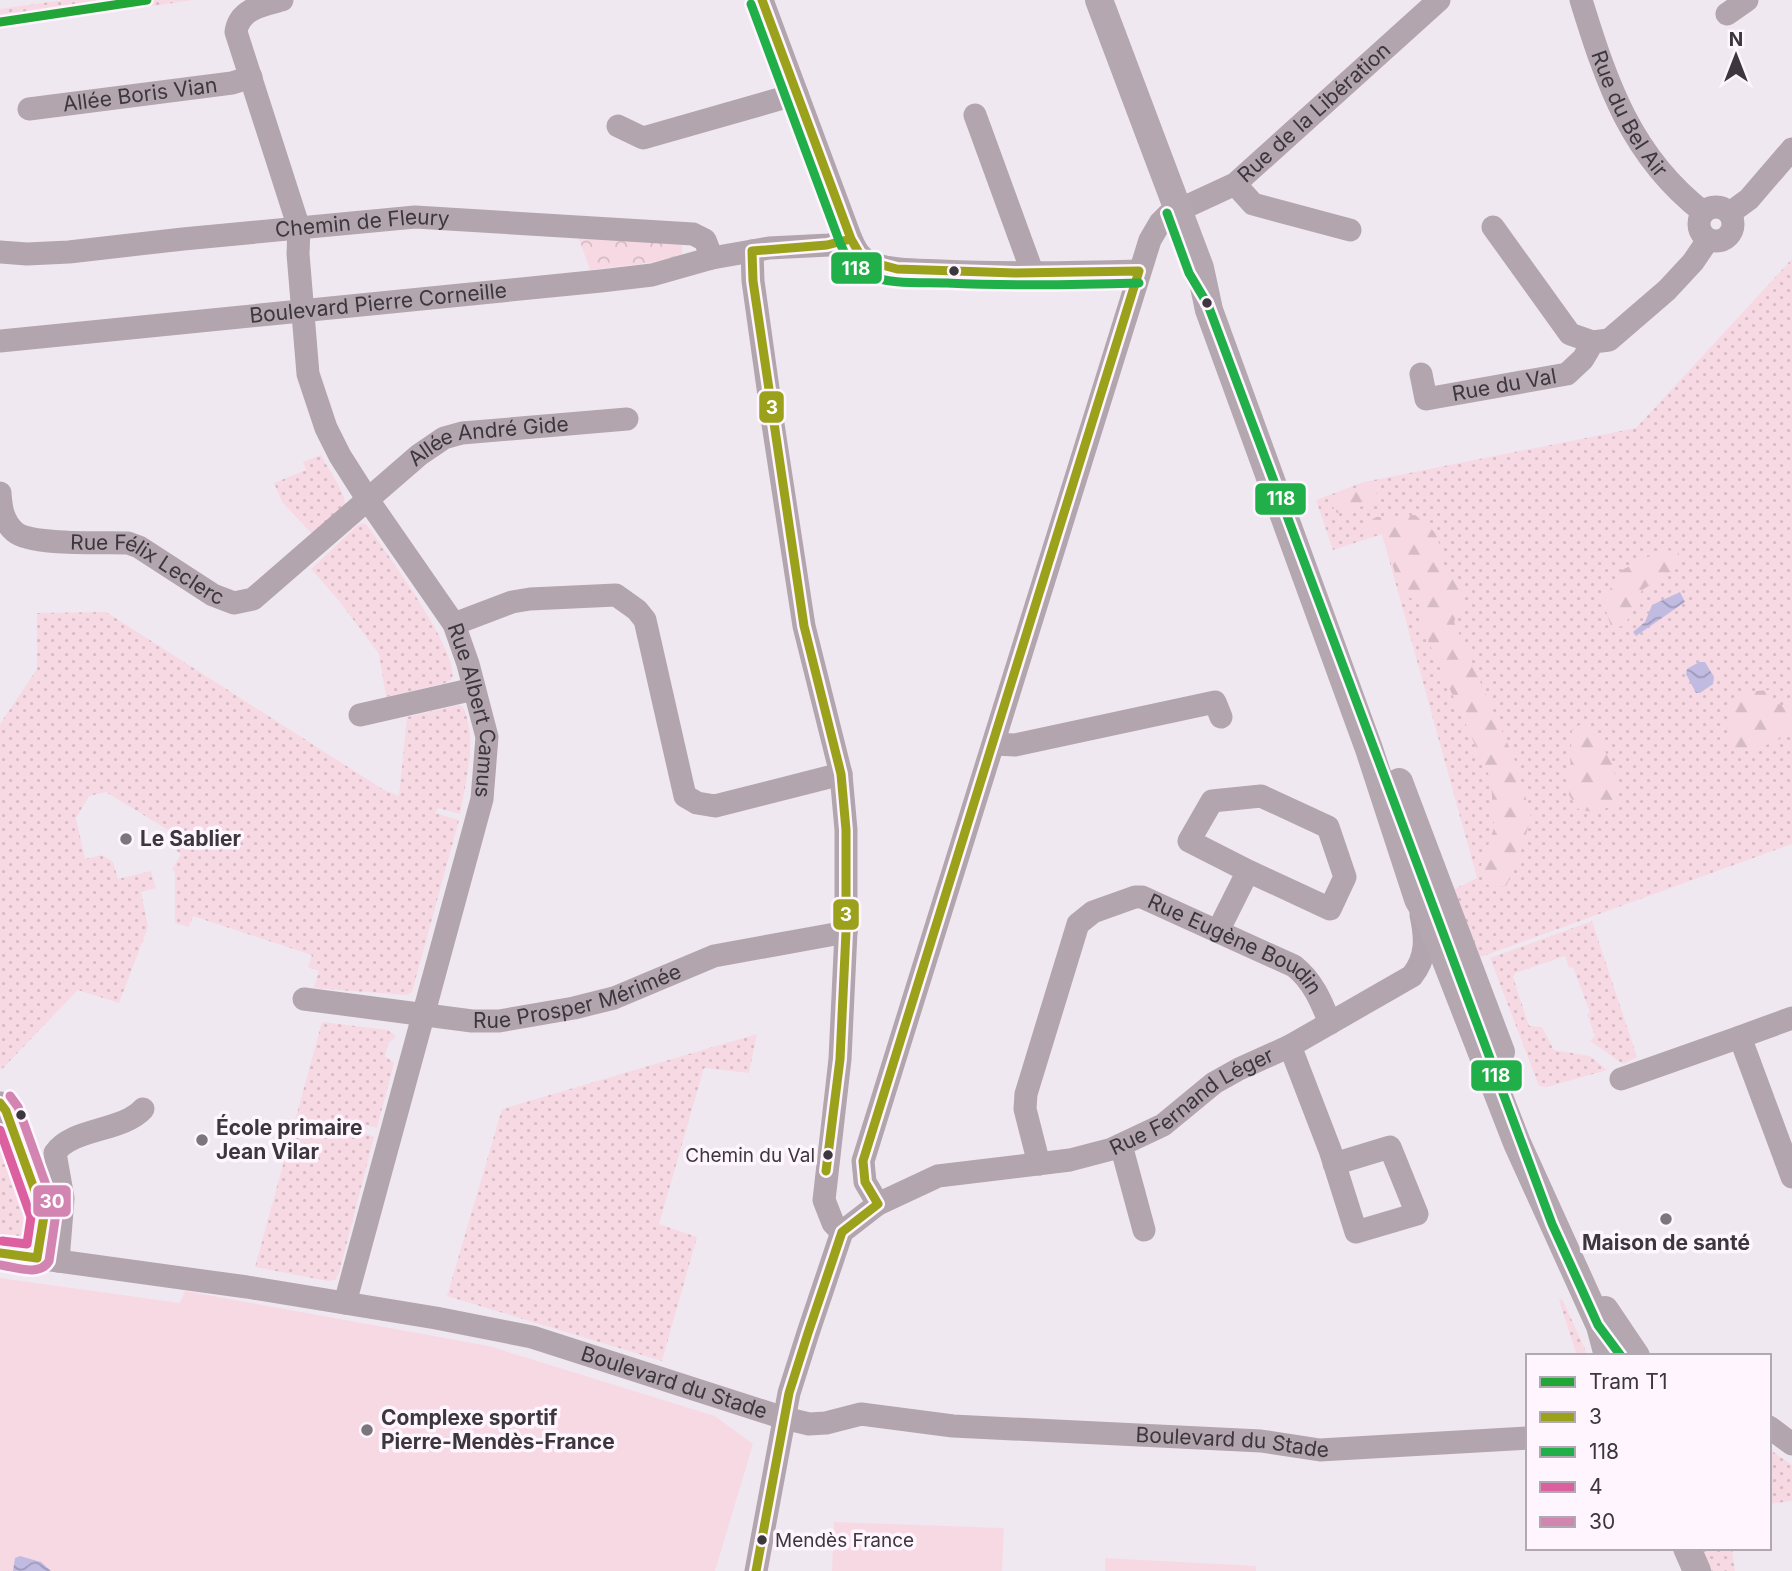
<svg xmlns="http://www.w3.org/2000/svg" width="1792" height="1571" viewBox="0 0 1792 1571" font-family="Inter,sans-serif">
  <defs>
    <pattern id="grass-dots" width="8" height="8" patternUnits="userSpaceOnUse" patternTransform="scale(1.75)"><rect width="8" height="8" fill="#f7d9e3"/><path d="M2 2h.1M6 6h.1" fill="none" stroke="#d5bbc4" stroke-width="1.8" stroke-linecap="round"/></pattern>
    <pattern id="forest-firs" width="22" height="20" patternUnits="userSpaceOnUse" patternTransform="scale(1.75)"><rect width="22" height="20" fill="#f7d9e3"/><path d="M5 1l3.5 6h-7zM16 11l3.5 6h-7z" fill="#d5bbc4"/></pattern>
    <pattern id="park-crowns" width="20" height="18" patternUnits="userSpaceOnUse" patternTransform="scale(1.75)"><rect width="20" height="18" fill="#f7d9e3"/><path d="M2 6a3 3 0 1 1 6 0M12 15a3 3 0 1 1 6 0" fill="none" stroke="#d5bbc4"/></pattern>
    <pattern id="water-waves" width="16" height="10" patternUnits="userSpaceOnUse" patternTransform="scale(1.75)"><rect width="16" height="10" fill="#c1bbe2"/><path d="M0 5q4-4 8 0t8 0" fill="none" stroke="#9e99b8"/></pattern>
  </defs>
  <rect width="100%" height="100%" fill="#f0e8f0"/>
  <path fill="url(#grass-dots)" d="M 64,0 L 193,0 L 0,29 L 0,9 Z
    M 1792,259 L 1792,844 L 1461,964 L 1434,899 L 1477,878 L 1382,534 L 1333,550 L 1316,500 L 1364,482 L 1636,428 Z
    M 321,455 C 327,468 345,491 345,504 L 313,535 L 282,502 L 274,483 L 306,470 L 303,462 Z
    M 363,523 L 367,525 C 384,550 461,653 452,679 L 445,683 L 386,697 L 379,654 L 340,602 L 311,569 L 358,525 Z
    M 106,612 L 384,790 L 399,796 L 407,717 L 459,705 L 463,707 C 478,739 466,780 460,814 L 438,808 L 435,813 L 459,820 L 412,992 L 406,995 L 314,988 L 319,971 L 308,967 L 312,955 L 193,916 L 189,927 L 175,923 L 175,871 L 172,870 L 181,854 L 172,848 L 168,830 L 106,792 L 89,796 L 76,818 L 85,859 L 102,855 L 113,862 L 118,879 L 151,871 L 156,888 L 141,892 L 148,927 L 119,1003 L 78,990 L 2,1069 L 0,1068 L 0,724 L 37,669 L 37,613 Z
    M 1592,921 L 1637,1057 L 1623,1064 L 1590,1041 L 1595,1036 L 1587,1014 L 1590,1012 L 1573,967 L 1569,968 L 1565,956 L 1515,973 L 1513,977 L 1529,1026 L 1542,1027 L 1554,1050 L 1590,1056 L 1607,1070 L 1547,1087 L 1539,1086 L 1490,958 Z
    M 322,1022 L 388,1030 L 396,1036 L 388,1044 L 385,1056 L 394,1063 L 377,1128 L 366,1125 L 364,1133 L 374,1137 L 339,1273 L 335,1280 L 328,1281 L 255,1267 Z
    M 757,1034 L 749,1073 L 704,1068 L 659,1224 L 697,1237 L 662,1361 L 447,1296 L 502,1109 Z
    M 0,1122 L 31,1203 L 26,1246 L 0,1241 Z
    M 1562,1299 L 1585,1349 L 1586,1356 L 1577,1356 L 1559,1300 Z
    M 1769,1449 L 1792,1465 L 1792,1501 L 1769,1504 Z
    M 1702,1548 L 1732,1548 L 1735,1571 L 1709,1571 Z"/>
  <path fill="url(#forest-firs)" d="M 1366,484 L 1374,486 L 1377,494 L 1371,504 L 1337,513 L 1331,504 L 1333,497 Z
    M 1415,515 C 1440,534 1441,538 1440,569 L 1455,576 L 1464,599 L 1454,622 L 1516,763 L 1531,817 L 1518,862 L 1506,886 L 1493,888 L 1483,882 L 1481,866 L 1494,828 L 1491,780 L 1419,621 L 1424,604 L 1403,595 L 1381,532 L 1365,537 L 1360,528 L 1376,517 Z
    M 1664,549 L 1679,553 L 1678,568 L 1642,590 L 1625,625 L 1612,629 L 1603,602 L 1620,571 Z
    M 1769,690 L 1776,703 L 1792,709 L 1792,734 L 1753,751 L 1735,750 L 1727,727 L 1731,704 L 1745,692 Z
    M 1579,725 L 1596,735 L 1613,766 L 1618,791 L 1614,806 L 1592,812 L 1578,809 L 1569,795 L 1572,730 Z"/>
  <path fill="url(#park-crowns)" d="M 578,236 L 682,244 L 682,255 L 649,263 L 590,270 Z"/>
  <path fill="#f7d9e3" d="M 0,1278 L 180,1303 L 185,1291 L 489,1346 L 715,1416 L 753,1444 L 715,1571 L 0,1571 Z
    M 834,1522 L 1004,1528 L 1002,1571 L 832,1571 Z
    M 1105,1558 L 1256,1566 L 1256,1571 L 1105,1571 Z"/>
  <path fill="url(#water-waves)" d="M 1680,592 L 1685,602 L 1636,636 L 1633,632 L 1645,622 L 1652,605 Z
    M 1699,662 L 1705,662 L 1714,677 L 1713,684 L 1700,693 L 1696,693 L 1686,674 L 1687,669 Z
    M 20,1556 L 41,1562 L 51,1571 L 13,1571 L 15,1558 Z"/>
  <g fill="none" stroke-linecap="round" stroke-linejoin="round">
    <g stroke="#b3a5ae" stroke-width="23">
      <path id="s1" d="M 282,0 C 263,5 239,9 236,32 L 299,228 L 298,254 L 308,374 L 326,428 L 340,456 L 368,500 L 454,624 L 468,664 L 487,737 L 482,799 L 345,1303"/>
      <path d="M 762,0 L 851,239 C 856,250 860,258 871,263 C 892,271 919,270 941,271 C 1007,274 1072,273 1139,271"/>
      <path id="s2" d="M 1581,0 C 1607,84 1631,156 1703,212"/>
      <path d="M 1727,14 L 1747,0"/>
      <path id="s3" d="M 29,109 L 232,83 L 251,77"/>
      <path d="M 975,115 L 1033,274"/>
      <path d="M 618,126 L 643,138 L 797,94"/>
      <path d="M 1235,184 L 1253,204 L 1350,230"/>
      <circle cx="1716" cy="224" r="17"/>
      <path d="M 1730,213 L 1749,199 L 1792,149"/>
      <path d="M 1493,227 L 1570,334 L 1593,342"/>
      <path d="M 752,251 L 753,281 L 773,424 L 804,626 L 841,774 L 846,830 L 846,932 L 840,1059 L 824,1200 L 833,1223 L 842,1232"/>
      <path id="s4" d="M 0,252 L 27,254 L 69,252 L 183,239 L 415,217 L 693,234 L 705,240 L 712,258"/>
      <path id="s5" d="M 0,341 L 601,281 L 652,275 L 712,258 L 769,248 L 829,245 L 851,239"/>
      <path id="s6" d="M 1421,374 L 1426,399 L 1567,374 L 1583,359 L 1593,342 L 1609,340 L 1667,290 L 1693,262 L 1708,240"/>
      <path id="s7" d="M 0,493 C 1,508 3,522 15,532 C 32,546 103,542 128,543 L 139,547 L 213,595 L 234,603 L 253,599 L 419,455 L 444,438 L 462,433 L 627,419"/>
      <path d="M 454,624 L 512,602 L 530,599 L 616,595 L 637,610 L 645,620 L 685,796 L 697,803 L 715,806 L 841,774"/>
      <path d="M 360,715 L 474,689"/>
      <path d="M 994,744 L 1015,745 L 1215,702 L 1221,717"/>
      <path d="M 1218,931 L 1248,871 L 1330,909 L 1345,877 L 1328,827 L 1261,796 L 1212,801 L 1189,841 L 1248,871"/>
      <path id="s8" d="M 304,999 L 472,1021 L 499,1021 L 574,1008 L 614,998 L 714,956 L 846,932"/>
      <path d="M 1792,1018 L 1740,1037 L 1792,1177"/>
      <path d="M 1290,1046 L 1330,1150 L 1356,1232 L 1417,1214 L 1390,1147 L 1334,1164"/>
      <path d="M 1621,1079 L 1740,1037"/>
      <path d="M 0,1103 L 6,1111 L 44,1216 L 37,1258"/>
      <path d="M 1121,1145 L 1144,1230"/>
      <path id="s9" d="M 1039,1164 L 1025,1109 L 1026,1094 L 1078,924 L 1093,912 L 1135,897 L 1142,897 L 1294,966 C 1313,981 1321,1001 1330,1023"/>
      <path id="s10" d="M 878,1204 L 938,1176 L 1070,1160 L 1112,1149 L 1163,1125 L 1214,1083 L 1239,1069 L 1290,1046 L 1412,976 C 1427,957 1426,938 1421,915"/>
      <path id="s11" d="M 0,1253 L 247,1287 L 436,1318 L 532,1337 L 784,1418 L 809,1424 L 826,1423 L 861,1414 L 953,1426 L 1261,1441 L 1320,1450 L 1528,1438"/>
      <path d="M 58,1261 L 63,1198 L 55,1153 C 71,1128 122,1132 143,1109"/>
      <path d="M 1769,1427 L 1792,1444"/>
      <path id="s12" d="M 756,1571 L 789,1393 L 808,1333 L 842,1232 L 878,1204 L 865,1182 L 863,1161 L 1150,240 L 1160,223 L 1168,215 L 1235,184 L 1439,0"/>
    </g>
    <path stroke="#b4a7b0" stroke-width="28" d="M 1099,0 L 1200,268 L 1209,310 L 1369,749 L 1418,899 L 1431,922 L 1517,1143 L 1600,1326 L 1608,1356
      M 1399,782 L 1501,1052
      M 1605,1310 L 1636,1356
      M 1687,1548 L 1697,1571"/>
    <g stroke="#fef5fe" stroke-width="14">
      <path id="bus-1" d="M 0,1103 L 6,1111 L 44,1216 L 37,1258 L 0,1253
        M 826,1171 L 840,1059 L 846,932 L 846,830 L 841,774 L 804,626 L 753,281 L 752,251 L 827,245 L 851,239
        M 756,1571 L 789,1393 L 808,1333 L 842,1232 L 878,1204 L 865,1182 L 863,1161 L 1139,271 L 1015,273 L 897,269 L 867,261 L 859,253 L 851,239 L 762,0"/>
    </g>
    <g stroke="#fef5fe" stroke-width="14">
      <path id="bus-2" d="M 751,4 L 840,243 C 846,257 853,269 867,275 C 892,285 921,282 947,283 C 1011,286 1075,285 1139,283
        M 1167,213 L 1189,273 L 1208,305 L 1552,1224 L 1598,1325 L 1621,1356"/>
    </g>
    <g stroke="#fef5fe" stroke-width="14">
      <path id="bus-3" d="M 0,1130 L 31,1217 L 27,1244 L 2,1241"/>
    </g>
    <g stroke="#fef5fe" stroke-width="14">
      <path id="bus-4" d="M 0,1265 C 15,1267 40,1277 49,1261 L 56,1213 L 18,1107 L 10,1096"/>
    </g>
    <use href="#bus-1" stroke="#9ba11b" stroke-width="9"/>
    <use href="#bus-2" stroke="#20af49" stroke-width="9"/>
    <use href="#bus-3" stroke="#dc5f9f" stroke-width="9"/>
    <use href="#bus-4" stroke="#d285b1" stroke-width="9"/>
    <g stroke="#fef5fe" stroke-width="14">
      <path id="tram-1" d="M 0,22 L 147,0"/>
    </g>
    <use href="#tram-1" stroke="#23a638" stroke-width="9"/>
  </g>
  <g fill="#3c373d" stroke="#fef5fe" stroke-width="2.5">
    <circle cx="954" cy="271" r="6"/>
    <circle cx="1207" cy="303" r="6"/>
    <circle cx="21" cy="1115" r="6"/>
    <circle cx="828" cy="1155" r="6"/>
    <circle cx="762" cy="1540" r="6"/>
  </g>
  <g fill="#7b757c" stroke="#fef5fe" stroke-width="2.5">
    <circle cx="126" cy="839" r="7"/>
    <circle cx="202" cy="1140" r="7"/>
    <circle cx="1666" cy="1219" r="7"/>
    <circle cx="367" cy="1430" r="7"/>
  </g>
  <g text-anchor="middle" stroke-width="7" stroke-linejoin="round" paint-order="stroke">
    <g font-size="19" fill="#3c373d" stroke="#fef5fe" text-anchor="end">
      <text x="815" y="1162">Chemin du Val</text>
      <text x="775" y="1547" text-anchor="start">Mendès France</text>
    </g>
    <g font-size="21" fill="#3c373d" stroke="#fef5fe">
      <text dy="7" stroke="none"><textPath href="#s3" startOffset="112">Allée Boris Vian</textPath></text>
      <text dy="7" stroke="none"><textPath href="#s12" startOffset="1619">Rue de la Libération</textPath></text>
      <text dy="7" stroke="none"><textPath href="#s2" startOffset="124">Rue du Bel Air</textPath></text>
      <text dy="7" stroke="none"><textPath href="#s4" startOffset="364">Chemin de Fleury</textPath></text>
      <text dy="7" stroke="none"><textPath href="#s5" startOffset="380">Boulevard Pierre Corneille</textPath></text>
      <text dy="7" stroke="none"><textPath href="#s6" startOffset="105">Rue du Val</textPath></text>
      <text dy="7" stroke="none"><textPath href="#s7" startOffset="592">Allée André Gide</textPath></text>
      <text dy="7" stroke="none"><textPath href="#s7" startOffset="184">Rue Félix Leclerc</textPath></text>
      <text dy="7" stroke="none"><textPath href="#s1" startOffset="793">Rue Albert Camus</textPath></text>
      <text dy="7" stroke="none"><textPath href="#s9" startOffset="425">Rue Eugène Boudin</textPath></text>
      <text dy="7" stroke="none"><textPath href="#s8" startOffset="278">Rue Prosper Mérimée</textPath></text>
      <text dy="7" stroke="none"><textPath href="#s10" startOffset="336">Rue Fernand Léger</textPath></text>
      <text dy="7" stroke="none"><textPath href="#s11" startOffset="688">Boulevard du Stade</textPath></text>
      <text dy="7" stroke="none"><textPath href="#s11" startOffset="1255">Boulevard du Stade</textPath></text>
    </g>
    <g font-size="21" font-weight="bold" fill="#3c373d" stroke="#fef5fe" text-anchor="start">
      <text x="140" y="846">Le Sablier</text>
      <text x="216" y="1135">École primaire<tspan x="216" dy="24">Jean Vilar</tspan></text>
      <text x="1666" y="1250" text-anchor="middle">Maison de santé</text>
      <text x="381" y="1425">Complexe sportif<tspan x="381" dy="24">Pierre-Mendès-France</tspan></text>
    </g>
  </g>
  <g stroke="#fef5fe" stroke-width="2.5">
    <rect x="830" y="251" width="53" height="34" rx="7" fill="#20af49"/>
    <rect x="758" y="390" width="27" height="34" rx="7" fill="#9ba11b"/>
    <rect x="1254" y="482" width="53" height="34" rx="7" fill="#20af49"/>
    <rect x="832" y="898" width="28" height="33" rx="7" fill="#9ba11b"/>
    <rect x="1470" y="1059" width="53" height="33" rx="7" fill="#20af49"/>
    <rect x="32" y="1184" width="40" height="34" rx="7" fill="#d285b1"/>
  </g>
  <g font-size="19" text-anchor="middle" font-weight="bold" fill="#fff">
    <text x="856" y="275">118</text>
    <text x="772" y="414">3</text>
    <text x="1281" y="505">118</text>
    <text x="846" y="921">3</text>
    <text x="1496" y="1082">118</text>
    <text x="52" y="1208">30</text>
  </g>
  <rect x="1526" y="1354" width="245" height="196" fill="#fef5fe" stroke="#b0a9b1" stroke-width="2"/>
  <rect x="1540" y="1377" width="35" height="10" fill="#23a638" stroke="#b0a9b1" stroke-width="2"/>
  <text x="1589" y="1389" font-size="21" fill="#3c373d">Tram T1</text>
  <rect x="1540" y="1412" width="35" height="10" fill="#9ba11b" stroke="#b0a9b1" stroke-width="2"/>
  <text x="1589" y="1424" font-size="21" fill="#3c373d">3</text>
  <rect x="1540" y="1447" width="35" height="10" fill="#20af49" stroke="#b0a9b1" stroke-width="2"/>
  <text x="1589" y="1459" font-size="21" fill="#3c373d">118</text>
  <rect x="1540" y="1482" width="35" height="10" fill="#dc5f9f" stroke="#b0a9b1" stroke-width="2"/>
  <text x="1589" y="1494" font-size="21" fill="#3c373d">4</text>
  <rect x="1540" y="1517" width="35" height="10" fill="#d285b1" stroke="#b0a9b1" stroke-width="2"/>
  <text x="1589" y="1529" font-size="21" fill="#3c373d">30</text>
  <g transform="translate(1736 56)" stroke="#fef5fe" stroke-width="5" paint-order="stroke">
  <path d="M0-5L12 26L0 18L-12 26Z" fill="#3c373d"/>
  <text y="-10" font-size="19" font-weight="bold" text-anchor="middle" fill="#3c373d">N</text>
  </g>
</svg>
